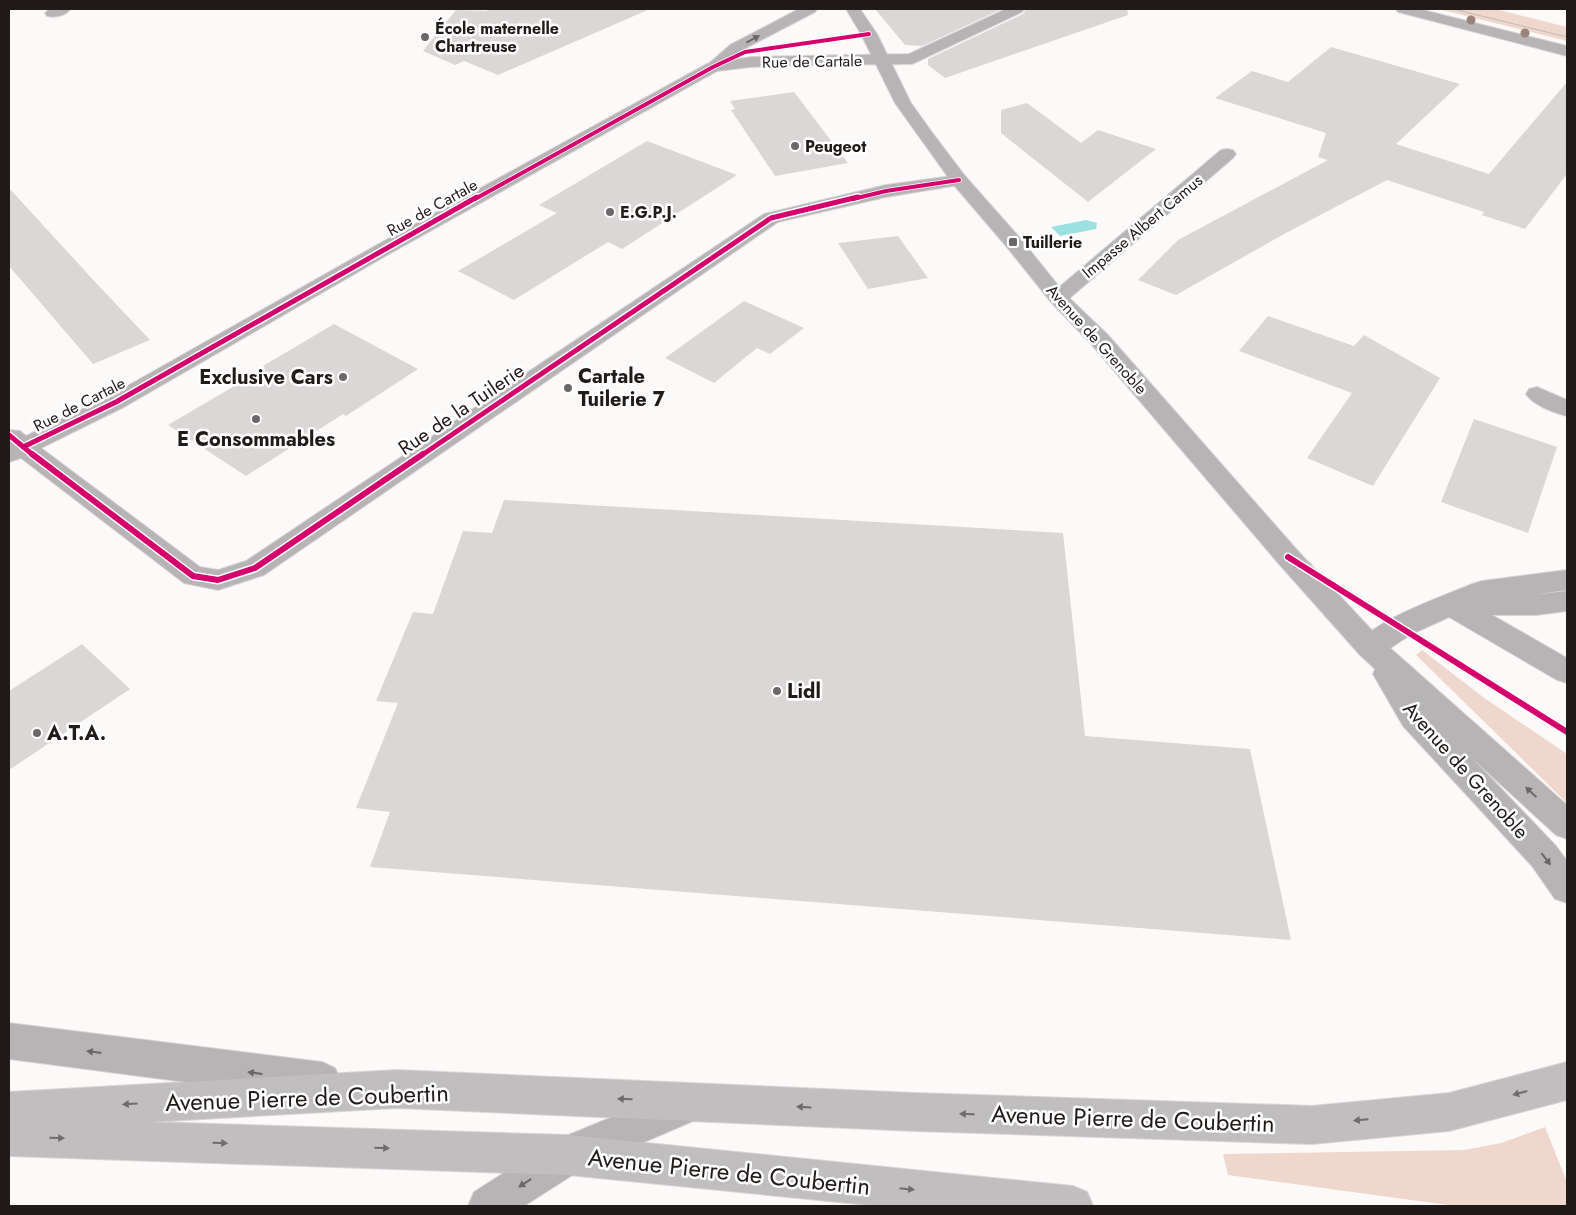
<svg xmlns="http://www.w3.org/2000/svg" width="1576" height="1215" viewBox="0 0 1576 1215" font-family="Jost,sans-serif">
  <rect width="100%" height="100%" fill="#fcfaf9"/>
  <path fill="#f0d7cd" d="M 1438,9 L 1495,9 L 1567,27 L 1567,41 Z
    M 1422,650 L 1483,697 L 1567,754 L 1567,803 L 1416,655 Z
    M 1545,1127 L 1567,1182 L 1567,1206 L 1455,1206 L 1228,1175 L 1223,1154 L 1464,1150 L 1501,1143 Z"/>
  <path fill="#9be1e2" d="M 1086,220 L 1097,223 L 1096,229 L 1060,236 L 1051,227 Z"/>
  <path fill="#dbd7d6" d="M 488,9 L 650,9 L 498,75 L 464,61 L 455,65 L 423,51 L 456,10 L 487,11 Z
    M 875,9 L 1002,9 L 922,46 L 905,45 Z
    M 1026,9 L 1127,9 L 1128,15 L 945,78 L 928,65 L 928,59 L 1023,14 Z
    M 1331,47 L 1460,84 L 1396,144 L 1489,174 L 1567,82 L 1567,174 L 1525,229 L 1482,215 L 1484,212 L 1387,180 L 1286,233 L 1176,295 L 1138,280 L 1178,240 L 1328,160 L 1318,157 L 1326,133 L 1215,98 L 1252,71 L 1288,82 Z
    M 794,92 L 848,163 L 775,176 L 731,110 L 735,109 L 730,101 Z
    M 1027,103 L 1081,143 L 1098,130 L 1156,149 L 1088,202 L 1001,133 L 1001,110 Z
    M 647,141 L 737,175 L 622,249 L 608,242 L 514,300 L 458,271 L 557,213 L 539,205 Z
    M 9,188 L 97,284 L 150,340 L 93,364 L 9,266 Z
    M 898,236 L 928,278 L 868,289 L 838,243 Z
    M 744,301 L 804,328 L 770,354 L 757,348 L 714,383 L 665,358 Z
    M 1268,316 L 1354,346 L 1364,335 L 1440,378 L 1373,486 L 1307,458 L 1352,393 L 1239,351 Z
    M 334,324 L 418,369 L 346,416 L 343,414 L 246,476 L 168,425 L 265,368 L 263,366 Z
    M 1474,419 L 1557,447 L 1528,533 L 1441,502 Z
    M 504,500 L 1063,533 L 1085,736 L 1250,749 L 1291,940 L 370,867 L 390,812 L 356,808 L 398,703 L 376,701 L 413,612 L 433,614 L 463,531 L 492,533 Z
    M 82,644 L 130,689 L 9,770 L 9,691 Z"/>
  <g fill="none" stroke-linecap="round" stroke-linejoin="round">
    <g stroke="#d8d6d6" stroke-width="2">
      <path id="service" d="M 799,9 L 817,9 L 815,12 L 740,51 L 719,70 L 707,70 L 705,67 L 730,45 Z
        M 1537,387 L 1567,400 L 1567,416 C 1554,413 1533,405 1526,394 L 1529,389 Z
        M 1567,570 L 1567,590 L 1531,595 L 1567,591 L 1567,611 L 1536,615 L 1492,615 L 1567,658 L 1567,683 L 1557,680 L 1449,617 L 1410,635 L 1380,655 L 1370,658 L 1360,655 L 1356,647 C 1370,621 1444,596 1472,584 L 1482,581 Z
        M 9,1023 L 322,1062 L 335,1068 L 341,1081 L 335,1094 L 322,1100 L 9,1059 Z"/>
    </g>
    <g stroke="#d8d6d6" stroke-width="2">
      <path id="minor" d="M 50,9 L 70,9 C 66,16 54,18 47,16 L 45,13 Z
        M 1006,9 L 1024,9 L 1022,12 L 912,64 L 801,65 L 751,67 L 717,71 L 389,254 L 124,407 L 41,448 L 200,567 L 218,570 L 246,561 L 764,214 L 886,185 L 959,175 L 965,176 L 968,180 L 965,184 L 959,185 L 886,197 L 778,222 L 264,575 L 218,590 L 184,583 L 21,458 L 9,462 L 9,430 L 20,431 L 26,436 L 108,397 L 375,246 L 707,64 L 751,57 L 909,54 Z
        M 1396,9 L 1419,9 L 1567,46 L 1567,56 L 1398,12 Z
        M 1227,149 L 1233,150 L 1236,154 L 1233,158 L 1065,302 L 1058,304 L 1051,302 L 1048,298 L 1051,294 L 1221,150 Z
        M 687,1086 L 700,1092 L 706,1105 L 700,1118 L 582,1169 L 524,1206 L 468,1206 L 474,1192 L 554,1141 Z
        M 1057,1186 L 1069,1186 L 1083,1192 L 1089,1206 L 1037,1206 L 1043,1192 Z"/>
    </g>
    <g stroke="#d8d6d6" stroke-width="2">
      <path id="tertiary" d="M 846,9 L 860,9 L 877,34 L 911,103 L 931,131 L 965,176 L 1020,238 L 1065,294 L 1108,335 L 1297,550 L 1380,639 L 1567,805 L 1567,839 L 1556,835 L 1472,758 L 1556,846 L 1567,861 L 1567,903 L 1555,899 L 1532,866 L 1403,726 L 1373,674 L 1375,669 L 1360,655 L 1279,564 L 1092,345 L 1051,302 L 1006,246 L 953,184 L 895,103 L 861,34 Z"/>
    </g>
    <g stroke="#d8d6d6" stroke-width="2">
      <path id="secondary" d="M 1567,1062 L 1567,1100 L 1449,1131 L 1312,1144 L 915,1131 L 397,1108 L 150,1122 L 568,1135 L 1073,1186 L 1087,1192 L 1093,1206 L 878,1206 L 568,1175 L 9,1156 L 9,1092 L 397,1070 L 915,1093 L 1312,1106 L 1449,1093 Z"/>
    </g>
    <use href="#service" fill="#b6b4b4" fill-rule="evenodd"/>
    <use href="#minor" fill="#b6b4b4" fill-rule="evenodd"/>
    <use href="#tertiary" fill="#b6b4b4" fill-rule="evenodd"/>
    <use href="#secondary" fill="#c0bebe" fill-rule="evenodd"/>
    <path stroke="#bcbab9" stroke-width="1" d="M 1453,9 L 1567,37"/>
    <g stroke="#fff" stroke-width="5.5">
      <path id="cycleway-far2" d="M 475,199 L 713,67 L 745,52 L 869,34
        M 853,199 L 886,191 L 959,180"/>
    </g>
    <g stroke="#fff" stroke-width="8">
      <path id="cycleway-far1" d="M 9,435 L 33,455
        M 23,447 L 116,402 L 477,197
        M 422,455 L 771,218 L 858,197"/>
    </g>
    <g stroke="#fff" stroke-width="9">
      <path id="cycleway" d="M 32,454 L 193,576 L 218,580 L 255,568 L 423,454
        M 1288,557 L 1567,732"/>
    </g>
    <use href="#cycleway-far2" stroke="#d6006c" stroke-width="4"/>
    <use href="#cycleway-far1" stroke="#d6006c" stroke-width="5"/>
    <use href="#cycleway" stroke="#d6006c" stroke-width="6"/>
  </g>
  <g fill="#9c8377">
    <circle cx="1471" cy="20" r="4.5"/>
    <circle cx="1525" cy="33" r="4.5"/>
  </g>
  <defs><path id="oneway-solid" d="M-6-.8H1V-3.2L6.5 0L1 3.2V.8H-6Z" transform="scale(1.25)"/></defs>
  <g fill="#6b6766">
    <use href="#oneway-solid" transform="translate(753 39) rotate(-28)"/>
    <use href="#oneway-solid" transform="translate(1531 792) rotate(-137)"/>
    <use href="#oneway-solid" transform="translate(1546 859) rotate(52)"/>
    <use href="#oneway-solid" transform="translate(94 1052) rotate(-173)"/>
    <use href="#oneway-solid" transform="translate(255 1073) rotate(-173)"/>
    <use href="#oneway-solid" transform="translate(525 1183) rotate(147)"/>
  </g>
  <g fill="#706c6b">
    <use href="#oneway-solid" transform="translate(1520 1093) rotate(165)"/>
    <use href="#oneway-solid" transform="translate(625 1099) rotate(-178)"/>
    <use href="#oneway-solid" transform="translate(130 1104) rotate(177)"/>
    <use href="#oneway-solid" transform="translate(804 1107) rotate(-177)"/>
    <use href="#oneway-solid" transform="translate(967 1114) rotate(-178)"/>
    <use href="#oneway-solid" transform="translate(1361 1120) rotate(175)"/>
    <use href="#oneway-solid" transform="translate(57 1138) rotate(2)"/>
    <use href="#oneway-solid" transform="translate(220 1143) rotate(2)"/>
    <use href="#oneway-solid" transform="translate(382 1148) rotate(2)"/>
    <use href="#oneway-solid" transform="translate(907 1189) rotate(6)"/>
  </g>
  <g fill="#6d6867" stroke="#fff" stroke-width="2">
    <circle cx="425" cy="37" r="5"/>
    <circle cx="795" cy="146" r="5"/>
    <circle cx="610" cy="212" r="5"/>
    <rect x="1008" y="237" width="10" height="10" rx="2.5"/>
    <circle cx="343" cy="377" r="5"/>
    <circle cx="568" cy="388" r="5"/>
    <circle cx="256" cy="419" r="5"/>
    <circle cx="777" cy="691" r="5"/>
    <circle cx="37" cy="733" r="5"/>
  </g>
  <g text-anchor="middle" stroke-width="5" stroke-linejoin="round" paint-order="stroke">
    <g font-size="16" font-weight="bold" fill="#201a18" stroke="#fff" text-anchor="start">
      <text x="435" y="34">École maternelle<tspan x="435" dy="18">Chartreuse</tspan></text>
      <text x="805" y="152">Peugeot</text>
      <text x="620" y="218">E.G.P.J.</text>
      <text x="1023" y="248">Tuillerie</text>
    </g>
    <g font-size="16" fill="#201a18" stroke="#fff">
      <text transform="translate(812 61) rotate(-1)" y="6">Rue de Cartale</text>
      <text transform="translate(432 207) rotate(-29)" y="6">Rue de Cartale</text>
      <text transform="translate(1142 226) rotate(-40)" y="6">Impasse Albert Camus</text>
      <text transform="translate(1097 339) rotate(48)" y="6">Avenue de Grenoble</text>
      <text transform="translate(79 404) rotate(-27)" y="6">Rue de Cartale</text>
    </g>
    <g font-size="20" font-weight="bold" fill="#201a18" stroke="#fff" text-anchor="start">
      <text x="578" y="383">Cartale<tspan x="578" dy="23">Tuilerie 7</tspan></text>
      <text x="333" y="384" text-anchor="end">Exclusive Cars</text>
      <text x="256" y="446" text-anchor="middle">E Consommables</text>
      <text x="787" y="698">Lidl</text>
      <text x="47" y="740">A.T.A.</text>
    </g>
    <g font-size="20" fill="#201a18" stroke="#fff">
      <text transform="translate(461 409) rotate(-34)" y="7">Rue de la Tuilerie</text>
      <text transform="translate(1466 770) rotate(48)" y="7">Avenue de Grenoble</text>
    </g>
    <g font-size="24" fill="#201a18" stroke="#fff">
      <text transform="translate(307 1098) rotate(-2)" y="8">Avenue Pierre de Coubertin</text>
      <text transform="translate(1133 1119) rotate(2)" y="8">Avenue Pierre de Coubertin</text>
      <text transform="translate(729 1172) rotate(6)" y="8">Avenue Pierre de Coubertin</text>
    </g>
  </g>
  <rect width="1576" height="1215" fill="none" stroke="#201a18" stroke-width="20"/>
</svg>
